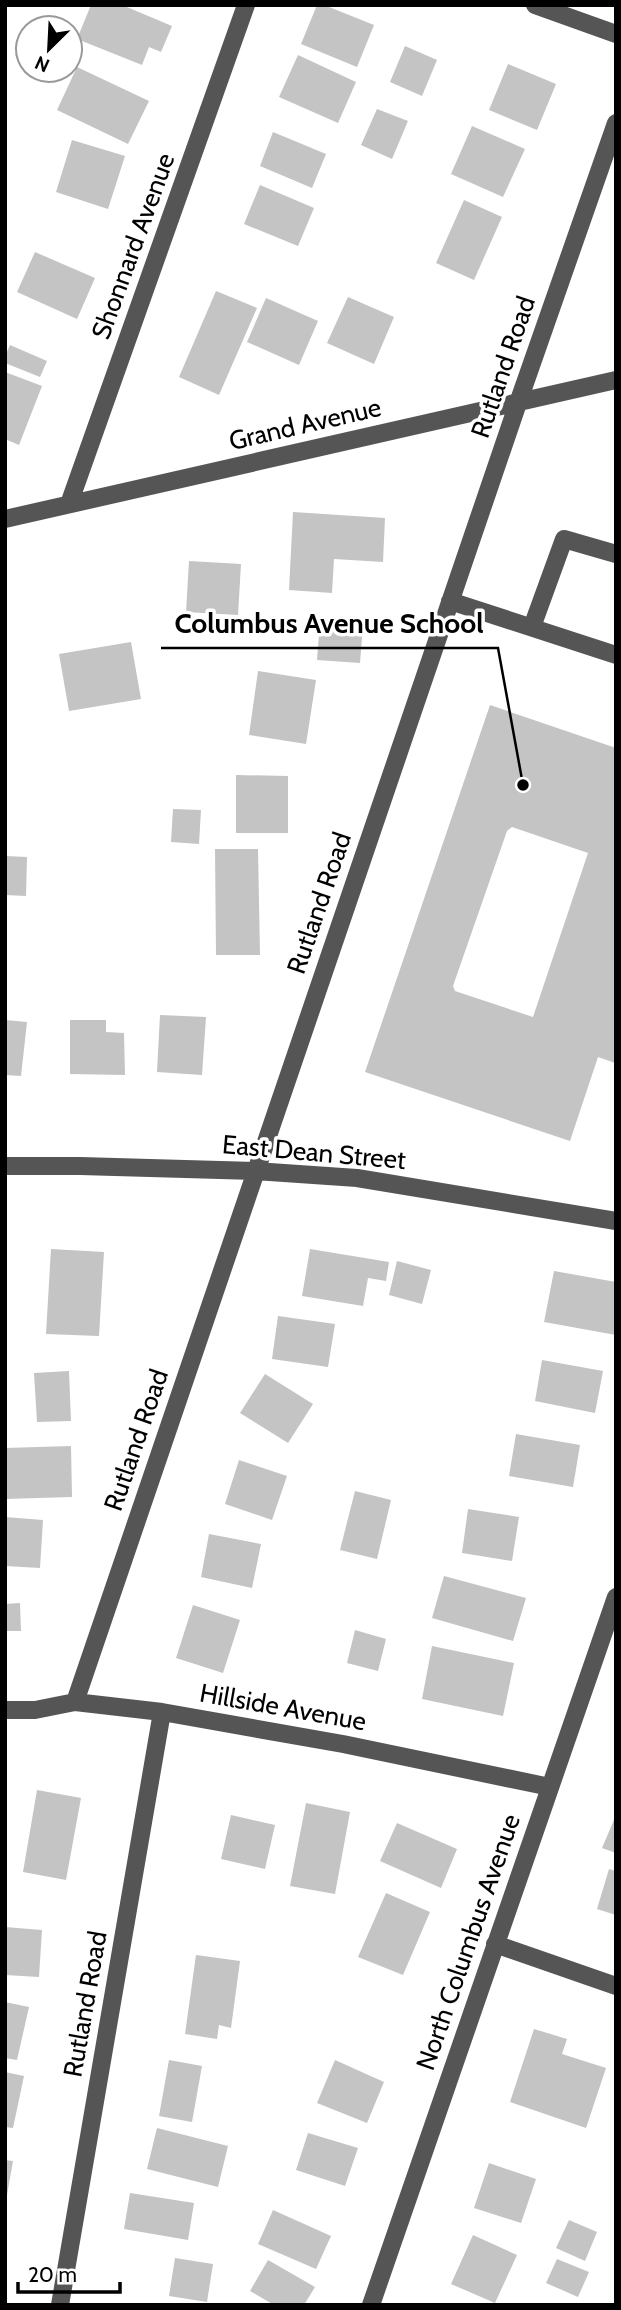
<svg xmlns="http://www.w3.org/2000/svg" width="621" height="2310" viewBox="0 0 621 2310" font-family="Cabin,sans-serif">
  <rect width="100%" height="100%" fill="#fff"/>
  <path fill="#c4c4c4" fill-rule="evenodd" d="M 91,5 L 122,5 L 172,26 L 161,52 L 149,47 L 142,65 L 77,39 Z
    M 317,5 L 324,5 L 374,25 L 357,67 L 301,44 Z
    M 405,46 L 437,60 L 422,96 L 390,82 Z
    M 298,55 L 356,82 L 338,123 L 279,97 Z
    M 508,64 L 556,84 L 537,130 L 489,110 Z
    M 77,67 L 149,101 L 128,144 L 57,110 Z
    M 377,109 L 408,121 L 392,159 L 361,145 Z
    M 472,126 L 525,149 L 503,197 L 451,174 Z
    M 273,132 L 326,154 L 312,188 L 260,166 Z
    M 72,140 L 125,156 L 108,209 L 56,192 Z
    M 260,185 L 314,208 L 298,246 L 244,224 Z
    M 464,200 L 502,217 L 474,280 L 436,263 Z
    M 35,252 L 95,278 L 77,319 L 17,292 Z
    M 216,291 L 257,308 L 219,395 L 179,377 Z
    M 348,297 L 394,317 L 374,364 L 327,343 Z
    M 266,298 L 318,321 L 299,365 L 247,342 Z
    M 10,345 L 47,361 L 40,377 L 5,363 L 5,356 Z
    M 5,372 L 42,386 L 19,445 L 5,439 Z
    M 293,512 L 385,518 L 383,562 L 334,559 L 332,593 L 289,590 Z
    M 189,561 L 241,564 L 238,615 L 186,612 Z
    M 320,622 L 363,625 L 360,663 L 317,660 Z
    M 131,642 L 141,699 L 69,711 L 59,654 Z
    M 258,671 L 316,680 L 306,744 L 249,735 Z
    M 490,705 L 616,748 L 616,1061 L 615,1063 L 598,1057 L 570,1141 L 365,1072 ZM 512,827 L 588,853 L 533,1017 L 455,991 L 453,986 L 507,831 Z
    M 236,775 L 288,776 L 288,833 L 236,833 Z
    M 173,809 L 201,810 L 199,844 L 171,842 Z
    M 215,849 L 258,849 L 260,955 L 216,955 Z
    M 5,856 L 27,857 L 26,896 L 5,895 Z
    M 160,1015 L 206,1017 L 202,1075 L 157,1072 Z
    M 5,1020 L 27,1022 L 21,1076 L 5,1075 Z
    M 70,1020 L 106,1020 L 106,1032 L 124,1033 L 125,1075 L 70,1074 Z
    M 51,1249 L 104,1252 L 99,1336 L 46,1334 Z
    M 310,1249 L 389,1262 L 386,1281 L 368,1278 L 363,1306 L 302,1296 Z
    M 397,1261 L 431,1270 L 422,1304 L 389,1295 Z
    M 554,1271 L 616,1282 L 616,1335 L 544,1322 Z
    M 278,1316 L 335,1324 L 328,1367 L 272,1359 Z
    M 542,1360 L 603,1371 L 595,1413 L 535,1401 Z
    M 69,1371 L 71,1421 L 37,1422 L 34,1373 Z
    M 265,1374 L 313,1404 L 288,1443 L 240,1413 Z
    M 516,1434 L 580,1445 L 573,1487 L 509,1476 Z
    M 71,1446 L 72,1497 L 5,1499 L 5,1448 Z
    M 239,1460 L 287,1476 L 272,1520 L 225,1504 Z
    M 355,1491 L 391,1500 L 377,1559 L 340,1550 Z
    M 468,1509 L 519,1517 L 512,1561 L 462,1553 Z
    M 5,1517 L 43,1520 L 40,1568 L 5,1566 Z
    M 209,1534 L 261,1544 L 252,1588 L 201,1577 Z
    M 444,1576 L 526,1598 L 513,1641 L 432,1618 Z
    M 20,1603 L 21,1631 L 5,1631 L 5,1604 Z
    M 193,1605 L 240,1620 L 223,1673 L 176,1658 Z
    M 355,1630 L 386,1639 L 378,1671 L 347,1663 Z
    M 432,1646 L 514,1663 L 503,1716 L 422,1699 Z
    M 37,1790 L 81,1798 L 66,1880 L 23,1872 Z
    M 306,1803 L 350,1812 L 335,1894 L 290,1886 Z
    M 231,1815 L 275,1825 L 265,1869 L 221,1859 Z
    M 616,1815 L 616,1853 L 602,1848 Z
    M 397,1823 L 457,1849 L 441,1888 L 380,1861 Z
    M 609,1869 L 616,1871 L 616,1915 L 597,1909 Z
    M 386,1893 L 430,1912 L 403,1975 L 358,1957 Z
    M 5,1927 L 42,1930 L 39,1977 L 5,1975 Z
    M 196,1955 L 240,1961 L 231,2028 L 219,2025 L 217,2039 L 185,2034 Z
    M 5,2002 L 29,2007 L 17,2060 L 5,2058 Z
    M 534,2029 L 567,2039 L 562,2054 L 606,2068 L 586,2128 L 510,2102 Z
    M 169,2060 L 202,2066 L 192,2122 L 159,2116 Z
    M 335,2060 L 384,2082 L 367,2123 L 317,2103 Z
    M 5,2072 L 24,2076 L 13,2128 L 5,2127 Z
    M 157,2128 L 228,2146 L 218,2187 L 147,2169 Z
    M 308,2133 L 358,2148 L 345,2186 L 296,2170 Z
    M 5,2160 L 13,2161 L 7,2195 L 5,2195 Z
    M 489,2163 L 536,2179 L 521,2223 L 474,2208 Z
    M 130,2193 L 194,2203 L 188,2240 L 124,2229 Z
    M 273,2210 L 331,2236 L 316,2269 L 258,2244 Z
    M 569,2220 L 597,2232 L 585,2261 L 556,2248 Z
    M 473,2235 L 517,2255 L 495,2303 L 451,2284 Z
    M 175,2258 L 213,2264 L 207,2302 L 169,2296 Z
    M 557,2259 L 589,2272 L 578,2297 L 546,2283 Z
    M 268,2260 L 315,2287 L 304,2305 L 274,2305 L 250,2291 Z"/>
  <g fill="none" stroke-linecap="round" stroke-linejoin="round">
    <path stroke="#555" stroke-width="18" d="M 535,5 L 616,34
      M 69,504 L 246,5
      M 5,519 L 616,380
      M 450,601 L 616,655
      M 532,627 L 564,539 L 616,554
      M 5,1166 L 80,1166 L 255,1171 L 357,1178 L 616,1221
      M 75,1702 L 518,403 L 616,123
      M 5,1710 L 35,1710 L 75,1702 L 162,1712 L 343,1744 L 550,1787
      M 495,1944 L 616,1986
      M 60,2305 L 162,1712
      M 371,2305 L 616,1597"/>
  </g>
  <g text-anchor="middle" stroke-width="7" stroke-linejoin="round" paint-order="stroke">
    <g font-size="26" fill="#000" stroke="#fff">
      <text transform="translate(133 246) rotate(-70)" y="9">Shonnard Avenue</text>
      <text transform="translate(503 367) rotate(-71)" y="9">Rutland Road</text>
      <text transform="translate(305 424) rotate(-13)" y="9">Grand Avenue</text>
      <text transform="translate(319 903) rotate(-71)" y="9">Rutland Road</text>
      <text transform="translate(314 1152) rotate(5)" y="9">East Dean Street</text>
      <text transform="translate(136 1440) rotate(-71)" y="9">Rutland Road</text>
      <text transform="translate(283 1707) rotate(10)" y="9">Hillside Avenue</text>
      <text transform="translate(468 1942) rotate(-71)" y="9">North Columbus Avenue</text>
      <text transform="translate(85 2004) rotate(-80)" y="9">Rutland Road</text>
    </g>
  </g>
  <path fill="none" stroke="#000" stroke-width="2.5" d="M523 785L498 648H161"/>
  <circle fill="#000" stroke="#fff" stroke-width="2.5" cx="523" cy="785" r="7"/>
  <g font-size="28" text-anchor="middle" font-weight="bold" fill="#000" stroke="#fff" stroke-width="7" stroke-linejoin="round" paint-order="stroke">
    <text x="329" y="633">Columbus Avenue School</text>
  </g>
  <rect width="621" height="2310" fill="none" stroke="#000000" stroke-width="14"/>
  <g transform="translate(49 49) rotate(204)"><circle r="33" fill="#ffffff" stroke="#999999" stroke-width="2"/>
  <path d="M0-5L12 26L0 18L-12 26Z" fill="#000000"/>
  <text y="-10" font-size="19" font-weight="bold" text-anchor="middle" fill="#000000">N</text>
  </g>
  <path d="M18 2282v10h102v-10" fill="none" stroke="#000000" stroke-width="3.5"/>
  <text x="28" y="2282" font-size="21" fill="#000000" stroke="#ffffff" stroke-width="5" paint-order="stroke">20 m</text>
</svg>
